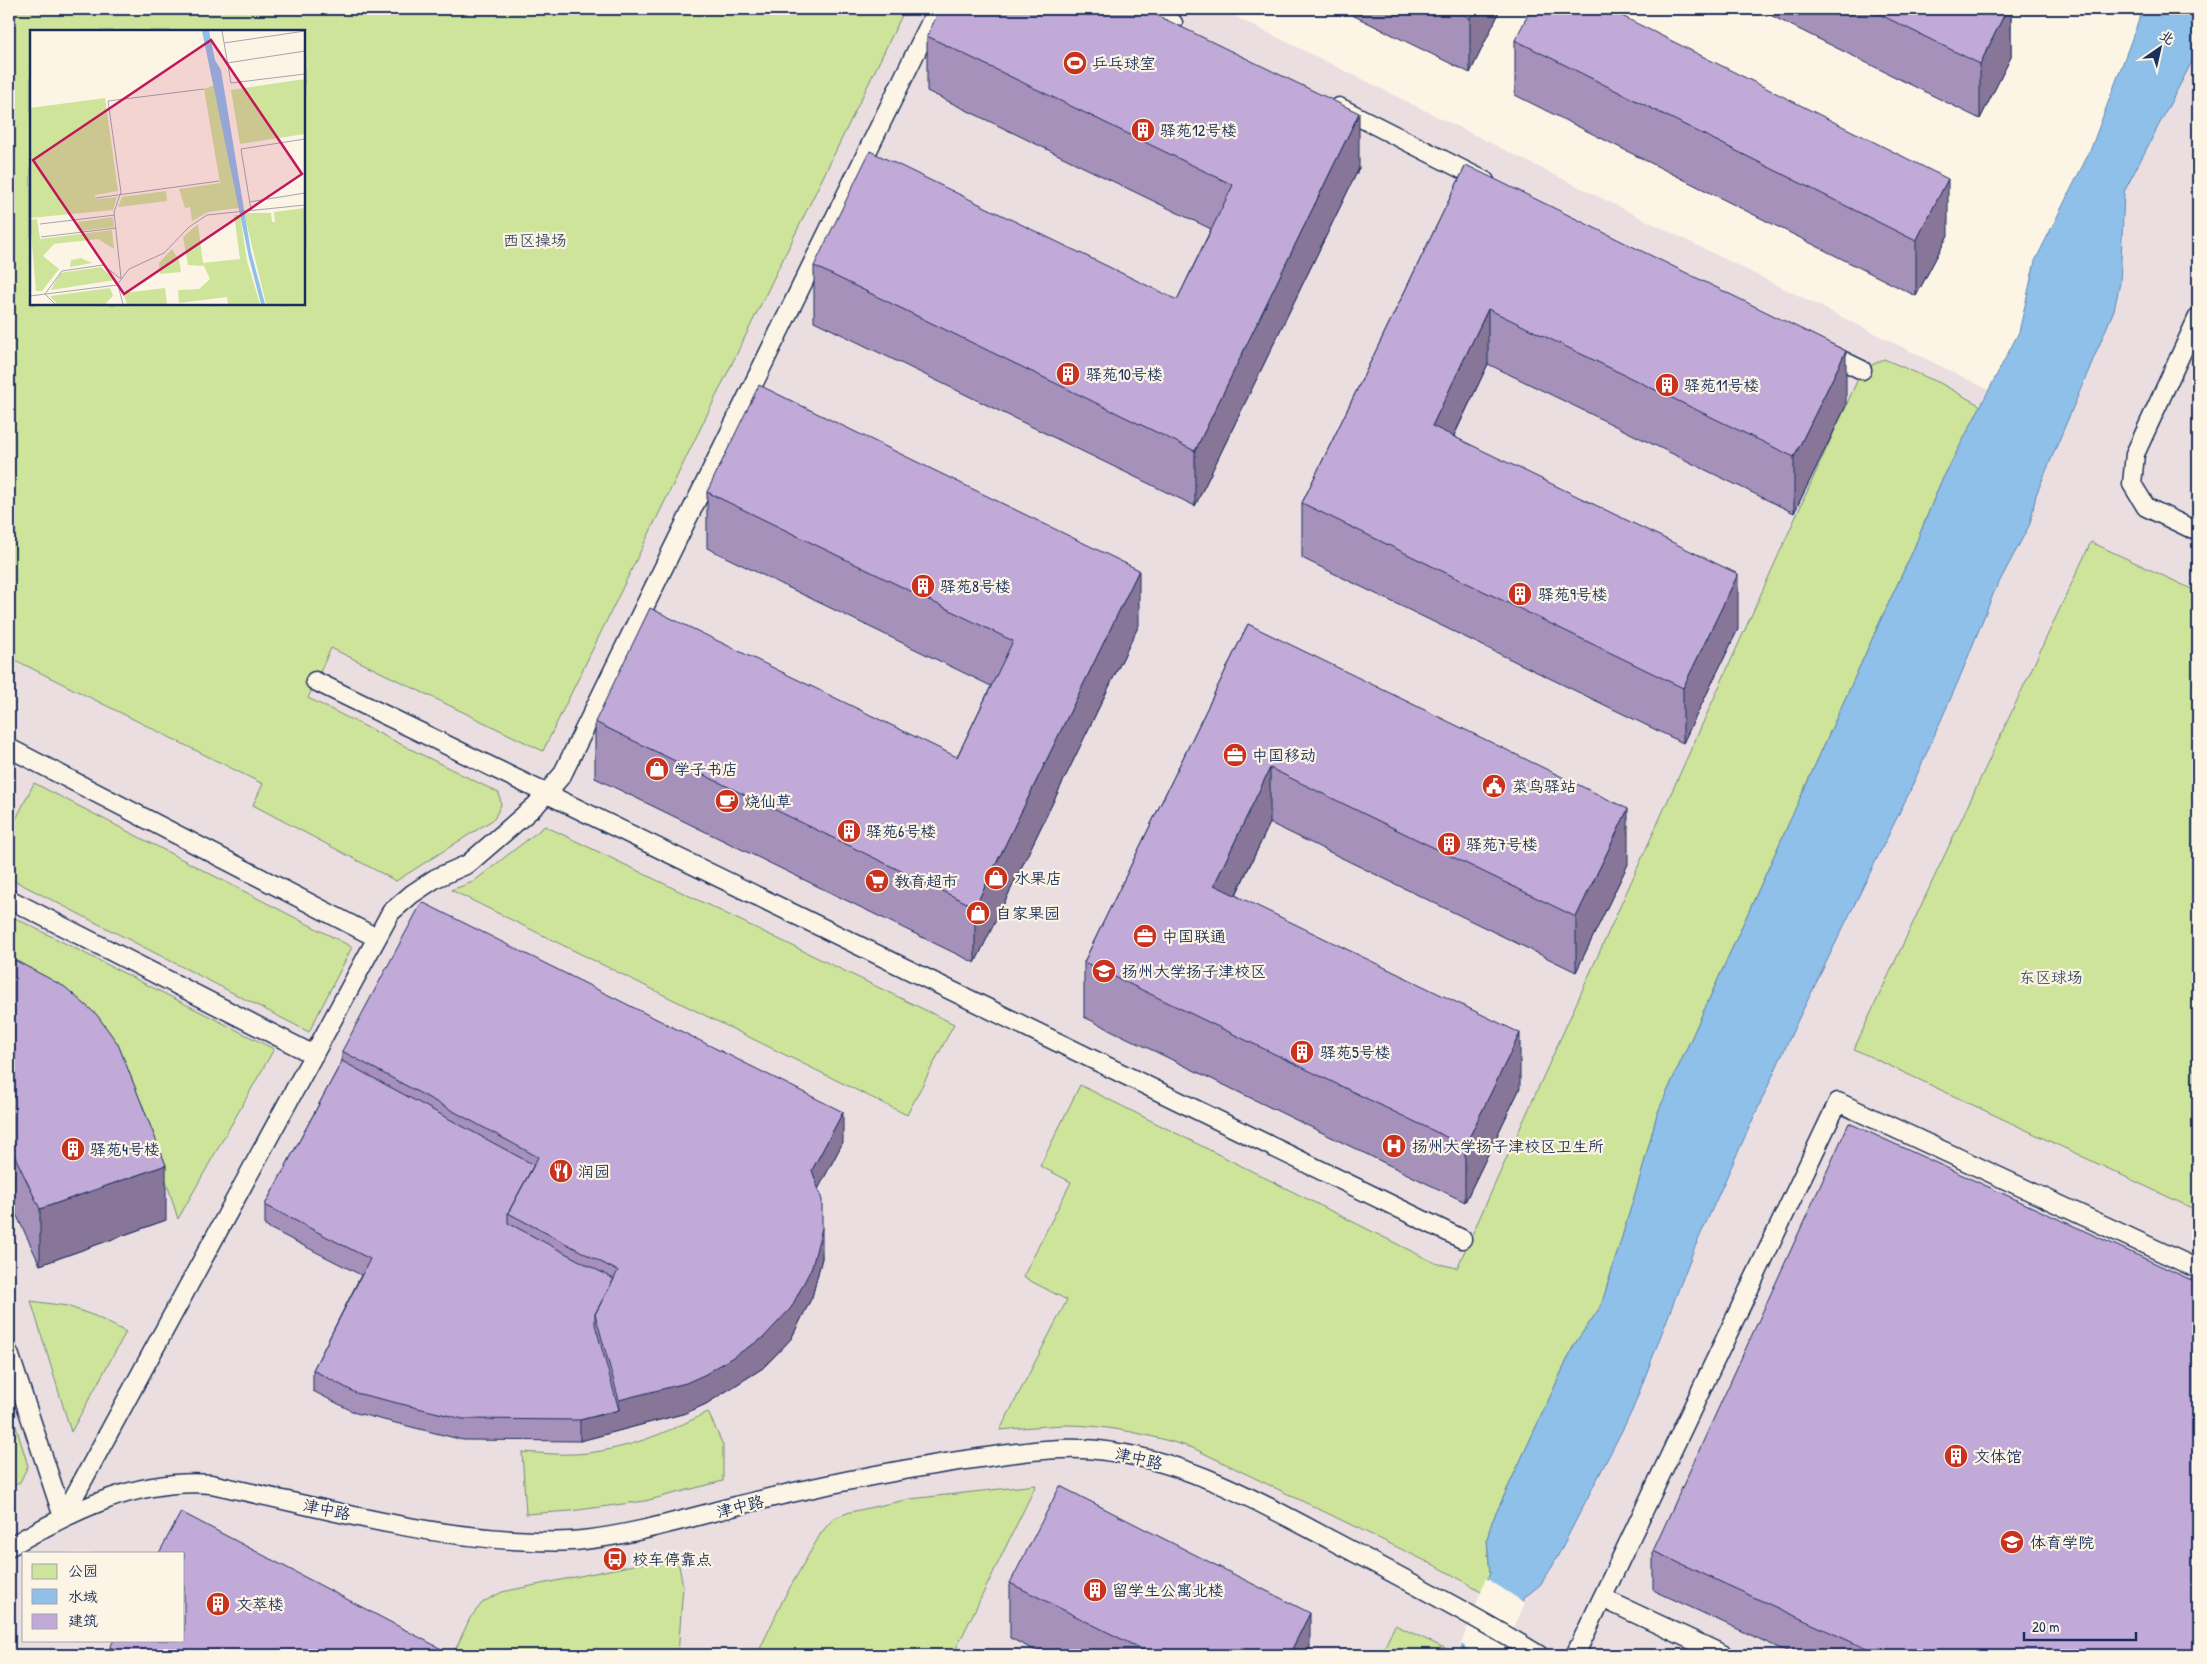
<svg xmlns="http://www.w3.org/2000/svg" width="2207" height="1664" viewBox="0 0 2207 1664" font-family="'Patrick Hand','LXGW WenKai TC',sans-serif">
  <rect width="100%" height="100%" fill="#fcf5e5"/>
  <filter id="ink" filterUnits="userSpaceOnUse"><feTurbulence type="fractalNoise" baseFrequency=".02" numOctaves="2"/><feDisplacementMap in="SourceGraphic" scale="10" xChannelSelector="R" yChannelSelector="G"/><feConvolveMatrix kernelMatrix="1 2 1 2 8 2 1 2 1" color-interpolation-filters="sRGB"/></filter>
  <g filter="url(#ink)">
    <path fill="#eadee1" fill-rule="evenodd" d="M 9,9 L 1220,9 L 1989,390 L 2021,372 L 2198,9 L 2198,1655 L 9,1655 ZM 31,31 L 304,31 L 304,304 L 31,304 ZM 24,1553 L 184,1553 L 184,1640 L 24,1640 Z"/>
    <path fill="#cee49a" stroke="#748a7c" fill-rule="evenodd" d="M 9,9 L 905,9 L 543,751 L 331,648 L 308,698 L 499,793 L 501,805 L 494,819 L 396,881 L 253,805 L 263,784 L 9,657 ZM 31,31 L 304,31 L 304,304 L 31,304 Z
      M 1884,359 L 1940,383 L 1981,406 L 1940,484 L 1912,553 L 1883,615 L 1657,1114 L 1642,1171 L 1601,1306 L 1574,1345 L 1491,1524 L 1487,1540 L 1490,1573 L 1483,1592 L 1440,1568 L 1193,1448 C 1151,1435 1109,1425 1065,1425 C 1043,1426 1021,1428 1000,1430 L 1067,1300 L 1023,1277 L 1071,1182 L 1040,1166 L 1080,1085 L 1435,1263 L 1457,1268 L 1862,370 Z
      M 2091,542 L 2198,592 L 2198,1211 L 1854,1049 Z
      M 34,783 L 352,947 L 309,1032 L 9,878 L 9,833 Z
      M 545,826 L 954,1024 L 907,1115 L 451,890 L 473,882 Z
      M 9,915 L 274,1049 L 178,1219 L 143,1106 L 107,1043 L 9,993 Z
      M 31,1301 L 67,1306 L 95,1316 L 126,1332 L 71,1432 Z
      M 9,1403 L 28,1466 L 20,1482 L 9,1489 Z
      M 708,1412 L 723,1445 L 723,1481 L 645,1501 L 571,1511 L 526,1514 L 522,1452 C 540,1453 558,1455 576,1454 C 624,1451 666,1433 708,1412 Z
      M 1036,1485 L 953,1655 L 757,1655 L 784,1598 L 821,1533 L 834,1518 L 850,1512 L 910,1499 Z
      M 677,1556 L 683,1586 L 678,1655 L 453,1655 L 470,1618 L 483,1602 L 502,1592 Z
      M 1395,1625 L 1451,1651 L 1449,1655 L 1381,1655 Z"/>
    <path fill="#8fc0ea" stroke="#6186b2" d="M 2143,9 L 2198,9 L 2198,50 L 2124,192 L 2120,283 L 2114,310 L 2036,495 L 2030,524 L 1994,592 L 1960,677 L 1909,793 L 1797,1022 L 1694,1249 L 1632,1411 L 1552,1567 L 1540,1585 L 1525,1597 L 1499,1655 L 1459,1655 L 1490,1573 L 1487,1540 L 1491,1524 L 1574,1345 L 1601,1306 L 1642,1171 L 1657,1114 L 1883,615 L 1912,553 L 1940,484 L 2019,332 L 2035,261 L 2090,151 Z"/>
    <path fill="#fcf5e5" d="M 1486,1578 L 1525,1603 L 1502,1655 L 1478,1655 L 1461,1644 Z"/>
    <g fill="none" stroke-linecap="round" stroke-linejoin="round">
      <g stroke="#1b2f5e" stroke-width="21">
        <path id="service" d="M 1144,9 L 1173,23
          M 1339,107 L 1485,181
          M 2198,317 L 2135,454 L 2132,484 L 2146,507 L 2198,532
          M 1825,352 L 1862,370
          M 315,681 L 1462,1239
          M 9,748 L 377,938
          M 9,899 L 314,1055
          M 9,1353 L 63,1517
          M 63,1517 L 391,912 L 412,894 L 436,878 L 468,864 L 536,805 L 562,775 L 937,9
          M 9,1547 C 72,1511 136,1478 211,1484 C 311,1505 411,1534 513,1540 C 536,1541 560,1543 583,1540 C 637,1534 688,1518 740,1505 C 821,1485 904,1468 987,1457 C 1028,1451 1070,1445 1112,1452 C 1191,1463 1262,1503 1331,1540 C 1401,1577 1471,1614 1539,1655
          M 1602,1598 L 1724,1655
          M 1575,1655 L 1838,1102 L 2198,1269"/>
      </g>
      <use href="#service" stroke="#fcf5e5" stroke-width="18"/>
    </g>
    <path fill="#a691ba" stroke="#1b2f5e" d="M 1340,9 L 1498,9 L 1498,15 L 1470,73 Z
      M 1758,9 L 2011,9 L 2011,57 L 1980,119 Z
      M 927,36 L 1359,168 L 1195,506 L 814,321 L 814,266 L 1177,300 L 1211,229 L 927,91 Z
      M 1515,40 L 1948,235 L 1916,296 L 1515,95 Z
      M 1466,165 L 1846,406 L 1794,513 L 1488,364 L 1454,436 L 1738,629 L 1683,743 L 1302,558 L 1302,503 Z
      M 707,492 L 1139,625 L 975,963 L 595,778 L 595,722 L 957,757 L 991,686 L 707,548 Z
      M 1248,624 L 1628,864 L 1576,972 L 1270,823 L 1236,895 L 1520,1088 L 1465,1202 L 1084,1017 L 1084,962 Z
      M 9,957 L 166,1220 L 40,1265 L 9,1199 Z
      M 342,1051 L 843,1142 L 818,1189 L 822,1258 L 812,1297 L 791,1339 L 763,1368 L 706,1404 L 686,1413 L 580,1441 L 463,1440 L 356,1413 L 313,1391 L 313,1370 L 361,1275 L 265,1226 L 265,1205 L 342,1061 Z
      M 1653,1551 L 2198,1655 L 1794,1655 L 1653,1590 Z
      M 1010,1583 L 1310,1655 L 1044,1655 L 1010,1638 Z
      M 110,1647 L 453,1655 L 110,1655 Z"/>
    <path fill="#877697" stroke="#1b2f5e" d="M 1475,9 L 1498,9 L 1498,15 L 1470,73 L 1470,18 Z
      M 2007,9 L 2011,9 L 2011,57 L 1980,119 L 1980,64 Z
      M 1359,113 L 1359,168 L 1195,506 L 1195,451 Z
      M 1948,179 L 1948,235 L 1916,296 L 1916,241 Z
      M 1488,309 L 1488,364 L 1432,481 L 1432,426 Z
      M 1846,351 L 1846,406 L 1794,513 L 1794,457 Z
      M 1139,570 L 1139,625 L 975,963 L 975,907 Z
      M 1738,574 L 1738,629 L 1683,743 L 1683,688 Z
      M 1270,768 L 1270,823 L 1214,940 L 1214,885 Z
      M 1628,809 L 1628,864 L 1576,972 L 1576,917 Z
      M 1520,1033 L 1520,1088 L 1465,1202 L 1465,1146 Z
      M 843,1112 L 843,1142 L 812,1201 L 812,1170 Z
      M 166,1165 L 166,1220 L 40,1265 L 40,1209 Z
      M 822,1228 L 822,1258 L 812,1297 L 791,1339 L 763,1368 L 706,1404 L 686,1413 L 580,1441 L 580,1420 L 619,1410 L 619,1400 Z
      M 1310,1613 L 1310,1655 L 1289,1655 Z"/>
    <path fill="#c1a9d8" stroke="#1b2f5e" d="M 940,9 L 1144,9 L 1359,113 L 1195,451 L 814,266 L 870,151 L 1177,300 L 1233,185 L 927,36 Z
      M 1452,9 L 1475,9 L 1470,18 Z
      M 1531,9 L 1608,9 L 1948,179 L 1916,241 L 1515,40 Z
      M 1869,9 L 2007,9 L 1980,64 Z
      M 1466,165 L 1846,351 L 1794,457 L 1488,309 L 1432,426 L 1738,574 L 1683,688 L 1302,503 Z
      M 759,385 L 1139,570 L 975,907 L 595,722 L 650,608 L 957,757 L 1013,641 L 707,492 Z
      M 1248,624 L 1628,809 L 1576,917 L 1270,768 L 1214,885 L 1520,1033 L 1465,1146 L 1084,962 Z
      M 422,902 L 843,1112 L 812,1170 L 822,1200 L 822,1228 L 812,1267 L 791,1308 L 763,1338 L 706,1374 L 686,1383 L 619,1400 L 595,1314 L 618,1271 L 508,1213 L 538,1157 L 342,1051 Z
      M 9,957 L 65,987 L 97,1015 L 118,1044 L 166,1165 L 40,1209 L 9,1144 Z
      M 342,1061 L 534,1165 L 508,1213 L 508,1223 L 614,1279 L 595,1314 L 595,1324 L 619,1410 L 580,1420 L 463,1419 L 356,1393 L 313,1370 L 370,1259 L 265,1205 Z
      M 1849,1123 L 2198,1283 L 2198,1655 L 1880,1655 L 1653,1551 Z
      M 1060,1486 L 1310,1613 L 1289,1655 L 1153,1655 L 1010,1583 Z
      M 181,1512 L 453,1655 L 127,1655 L 110,1647 L 114,1640 L 184,1640 L 184,1553 L 159,1553 Z"/>
  </g>
  <defs>
    <g id="stadium-disc" transform="scale(1.25)"><circle r="9.5" fill="#c8321e" stroke="#fcf5e5"/><path d="M0-5a6.5 5 0 1 0 0 10a6.5 5 0 1 0 0-10ZM-3.5-1.8h7v3.6h-7Z" fill="#fff"/></g>
    <g id="building-disc" transform="scale(1.25)"><circle r="9.5" fill="#c8321e" stroke="#fcf5e5"/><path d="M-4-6H4V6H1V3H-1V6H-4ZM-2.5-4.3h1.7v1.8h-1.7ZM.8-4.3h1.7v1.8H.8ZM-2.5-1h1.7V.8h-1.7ZM.8-1h1.7V.8H.8Z" fill="#fff"/></g>
    <g id="office-disc" transform="scale(1.25)"><circle r="9.5" fill="#c8321e" stroke="#fcf5e5"/><path d="M-6-3h4V-5.5h4V-3h4V5H-6ZM-1-4.5V-3h2v-1.5ZM-6 0V1H6V0Z" fill="#fff"/></g>
    <g id="shop-disc" transform="scale(1.25)"><circle r="9.5" fill="#c8321e" stroke="#fcf5e5"/><path d="M-5-2.5h2.3a2.7 3.5 0 0 1 5.4 0H5L5.5 6h-11ZM-1.5-2.5h3a1.5 2.3 0 0 0-3 0Z" fill="#fff"/></g>
    <g id="civic-disc" transform="scale(1.25)"><circle r="9.5" fill="#c8321e" stroke="#fcf5e5"/><path d="M-.6-6.5H3V-4.5H.6V-3L4-1V1h2V6H-6V1h2V-1L-.6-3ZM-1.2 2.5V6h2.4V2.5Z" fill="#fff"/></g>
    <g id="cafe-disc" transform="scale(1.25)"><circle r="9.5" fill="#c8321e" stroke="#fcf5e5"/><path d="M-5.5-4.5H6V0H3Q3 3.5 0 3.5H-2.5Q-5.5 3.5-5.5 0ZM3-3.2v2h1.7v-2ZM-6 4.5H4V6H-6Z" fill="#fff"/></g>
    <g id="supermarket-disc" transform="scale(1.25)"><circle r="9.5" fill="#c8321e" stroke="#fcf5e5"/><path d="M-6-5.5h2.5l.6 2H6L4.5 2H-2.5L-4.4-4H-6ZM-1.5 3.2a1.3 1.3 0 1 0 .1 0ZM3 3.2a1.3 1.3 0 1 0 .1 0Z" fill="#fff"/></g>
    <g id="university-disc" transform="scale(1.25)"><circle r="9.5" fill="#c8321e" stroke="#fcf5e5"/><path d="M0-5L7-2L0 1L-7-2ZM-4 1L0 2.5L4 1V4Q0 6-4 4Z" fill="#fff"/></g>
    <g id="hospital-disc" transform="scale(1.25)"><circle r="9.5" fill="#c8321e" stroke="#fcf5e5"/><path d="M-5-5h3v3.5h4V-5h3V5h-3V1.5h-4V5h-3Z" fill="#fff"/></g>
    <g id="restaurant-disc" transform="scale(1.25)"><circle r="9.5" fill="#c8321e" stroke="#fcf5e5"/><path d="M-5-6h1v4h1v-4h1v4h1v-4h1v5L-1.5 .5V6h-2V.5L-5-1ZM5-6V6H3V1.5H1.5Q1.5-4 5-6Z" fill="#fff"/></g>
    <g id="bus-disc" transform="scale(1.25)"><circle r="9.5" fill="#c8321e" stroke="#fcf5e5"/><path d="M-5-6H5V4H4V6H2V4H-2V6H-4V4H-5ZM-3.5-4V0h7V-4ZM-3.5 1.2v1.5H-2V1.2ZM2 1.2v1.5H3.5V1.2Z" fill="#fff"/></g>
  </defs>
  <g fill-rule="evenodd">
    <use href="#stadium-disc" x="1075" y="63"/>
    <use href="#building-disc" x="1143" y="130"/>
    <use href="#building-disc" x="1068" y="374"/>
    <use href="#building-disc" x="1667" y="385"/>
    <use href="#building-disc" x="923" y="586"/>
    <use href="#building-disc" x="1520" y="594"/>
    <use href="#office-disc" x="1235" y="755"/>
    <use href="#shop-disc" x="657" y="769"/>
    <use href="#civic-disc" x="1494" y="786"/>
    <use href="#cafe-disc" x="727" y="801"/>
    <use href="#building-disc" x="849" y="831"/>
    <use href="#building-disc" x="1449" y="844"/>
    <use href="#shop-disc" x="996" y="878"/>
    <use href="#supermarket-disc" x="877" y="881"/>
    <use href="#shop-disc" x="978" y="913"/>
    <use href="#office-disc" x="1145" y="936"/>
    <use href="#university-disc" x="1104" y="971"/>
    <use href="#building-disc" x="1302" y="1052"/>
    <use href="#hospital-disc" x="1394" y="1146"/>
    <use href="#building-disc" x="73" y="1149"/>
    <use href="#restaurant-disc" x="561" y="1171"/>
    <use href="#building-disc" x="1956" y="1456"/>
    <use href="#university-disc" x="2012" y="1542"/>
    <use href="#bus-disc" x="615" y="1559"/>
    <use href="#building-disc" x="1095" y="1590"/>
    <use href="#building-disc" x="218" y="1604"/>
  </g>
  <g text-anchor="middle" stroke-width="4.5" stroke-linejoin="round" paint-order="stroke">
    <g font-size="16" fill="#1b2f5e" stroke="#fcf5e5" text-anchor="start">
      <text x="1092" y="69">乒乓球室</text>
      <text x="1160" y="136">驿苑12号楼</text>
      <text x="1086" y="380">驿苑10号楼</text>
      <text x="1684" y="391">驿苑11号楼</text>
      <text x="940" y="592">驿苑8号楼</text>
      <text x="1538" y="600">驿苑9号楼</text>
      <text x="1252" y="761">中国移动</text>
      <text x="674" y="775">学子书店</text>
      <text x="1512" y="792">菜鸟驿站</text>
      <text x="744" y="807">烧仙草</text>
      <text x="866" y="837">驿苑6号楼</text>
      <text x="1466" y="850">驿苑7号楼</text>
      <text x="1014" y="884">水果店</text>
      <text x="894" y="887">教育超市</text>
      <text x="996" y="919">自家果园</text>
      <text x="1162" y="942">中国联通</text>
      <text x="1122" y="977">扬州大学扬子津校区</text>
      <text x="1320" y="1058">驿苑5号楼</text>
      <text x="1412" y="1152">扬州大学扬子津校区卫生所</text>
      <text x="90" y="1155">驿苑4号楼</text>
      <text x="578" y="1177">润园</text>
      <text x="1974" y="1462">文体馆</text>
      <text x="2030" y="1548">体育学院</text>
      <text x="632" y="1565">校车停靠点</text>
      <text x="1112" y="1596">留学生公寓北楼</text>
      <text x="236" y="1610">文萃楼</text>
    </g>
    <g font-size="16" fill="#3f536a" stroke="#fcf5e5">
      <text x="535" y="246">西区操场</text>
      <text x="2051" y="983">东区球场</text>
    </g>
    <g font-size="16" fill="#1b2f5e" stroke="#fcf5e5">
      <text transform="translate(1139 1458) rotate(13)" y="6">津中路</text>
      <text transform="translate(740 1506) rotate(-14)" y="6">津中路</text>
      <text transform="translate(327 1509) rotate(12)" y="6">津中路</text>
    </g>
  </g>
  <g transform="translate(30 30)">
    <rect width="275" height="275" fill="#fcf5e5"/>
    <path d="M 275,49 L 275,104 L 210,114 L 201,60 ZM 185,55 L 209,178 L 178,182 L 162,191 L 160,177 L 155,178 L 149,159 L 190,153 L 174,59 ZM 75,68 L 88,161 L 65,165 L 66,169 L 87,167 L 83,180 L 0,188 L 0,78 ZM 136,161 L 137,171 L 88,177 L 92,167 ZM 275,178 L 275,274 L 236,274 L 214,183 L 241,183 L 242,192 L 245,192 L 244,182 ZM 204,185 L 210,185 L 217,231 L 230,274 L 198,274 L 197,267 L 149,273 L 148,260 L 169,259 L 180,249 L 174,236 L 158,235 L 153,207 L 168,194 L 173,233 L 210,229 ZM 83,187 L 84,197 L 50,201 L 48,192 ZM 7,189 L 10,209 L 82,200 L 84,219 L 68,209 L 24,214 L 13,226 L 29,239 L 12,261 L 6,261 L 0,190 ZM 142,219 L 149,230 L 151,242 L 130,244 L 129,233 ZM 51,228 L 62,233 L 40,237 L 41,230 ZM 71,237 L 85,250 L 21,260 L 30,243 ZM 80,258 L 83,266 L 75,274 L 27,274 L 20,266 ZM 135,258 L 137,274 L 97,274 L 93,263 Z" fill="#cee49a"/>
    <path d="M 172,1 L 179,1 L 185,30 L 191,40 L 221,222 L 235,274 L 231,274 L 219,228 Z" fill="#8fc0ea"/>
    <path fill="none" stroke="#a2a6af" stroke-width="1" d="M 192,1 L 201,53 L 275,44M 194,13 L 275,1M 197,33 L 275,21M 66,168 L 189,151M 219,172 L 275,163M 221,180 L 211,119 L 275,109M 10,194 L 85,185M 11,207 L 86,198M 91,248 L 84,182 L 91,162 L 78,71 L 174,59M 88,255 L 93,274M 0,266 L 87,255 L 99,239 L 134,223 L 159,197 L 177,185 L 275,175M 25,274 L 15,264 L 32,241 L 73,235 L 91,249"/>
    <path fill="#c2185b" fill-opacity="0.15" stroke="#c2185b" stroke-width="2.5" d="M 181,10 L 272,144 L 94,264 L 3,130 Z"/>
    <rect width="275" height="275" fill="none" stroke="#1b2f5e" stroke-width="2.5"/>
  </g>
  <rect width="2207" height="1664" fill="none" stroke="#fcf5e5" stroke-width="30"/>
  <rect x="15" y="15" width="2177" height="1634" fill="none" stroke="#1b2f5e" stroke-width="2" filter="url(#ink)"/>
  <rect x="22" y="1552" width="162" height="90" fill="#fcf5e5" stroke="#a2a6af"/>
  <rect x="32" y="1564" width="25" height="15" fill="#cee49a" stroke="#a2a6af"/>
  <text x="68" y="1576" font-size="15" fill="#1b2f5e">公园</text>
  <rect x="32" y="1589" width="25" height="15" fill="#8fc0ea" stroke="#a2a6af"/>
  <text x="68" y="1602" font-size="15" fill="#1b2f5e">水域</text>
  <rect x="32" y="1614" width="25" height="15" fill="#c1a9d8" stroke="#a2a6af"/>
  <text x="68" y="1626" font-size="15" fill="#1b2f5e">建筑</text>
  <g transform="translate(2160 48) rotate(34)" stroke="#fcf5e5" stroke-width="4" paint-order="stroke">
  <path d="M0-4L9 19L0 12L-9 19Z" fill="#1b2f5e"/>
  <text y="-8" font-size="14" font-weight="bold" text-anchor="middle" fill="#1b2f5e">北</text>
  </g>
  <path d="M2024 1632v8h112v-8" fill="none" stroke="#1b2f5e" stroke-width="2.5"/>
  <text x="2032" y="1632" font-size="15" fill="#1b2f5e" stroke="#fcf5e5" stroke-width="4" paint-order="stroke">20 m</text>
</svg>
